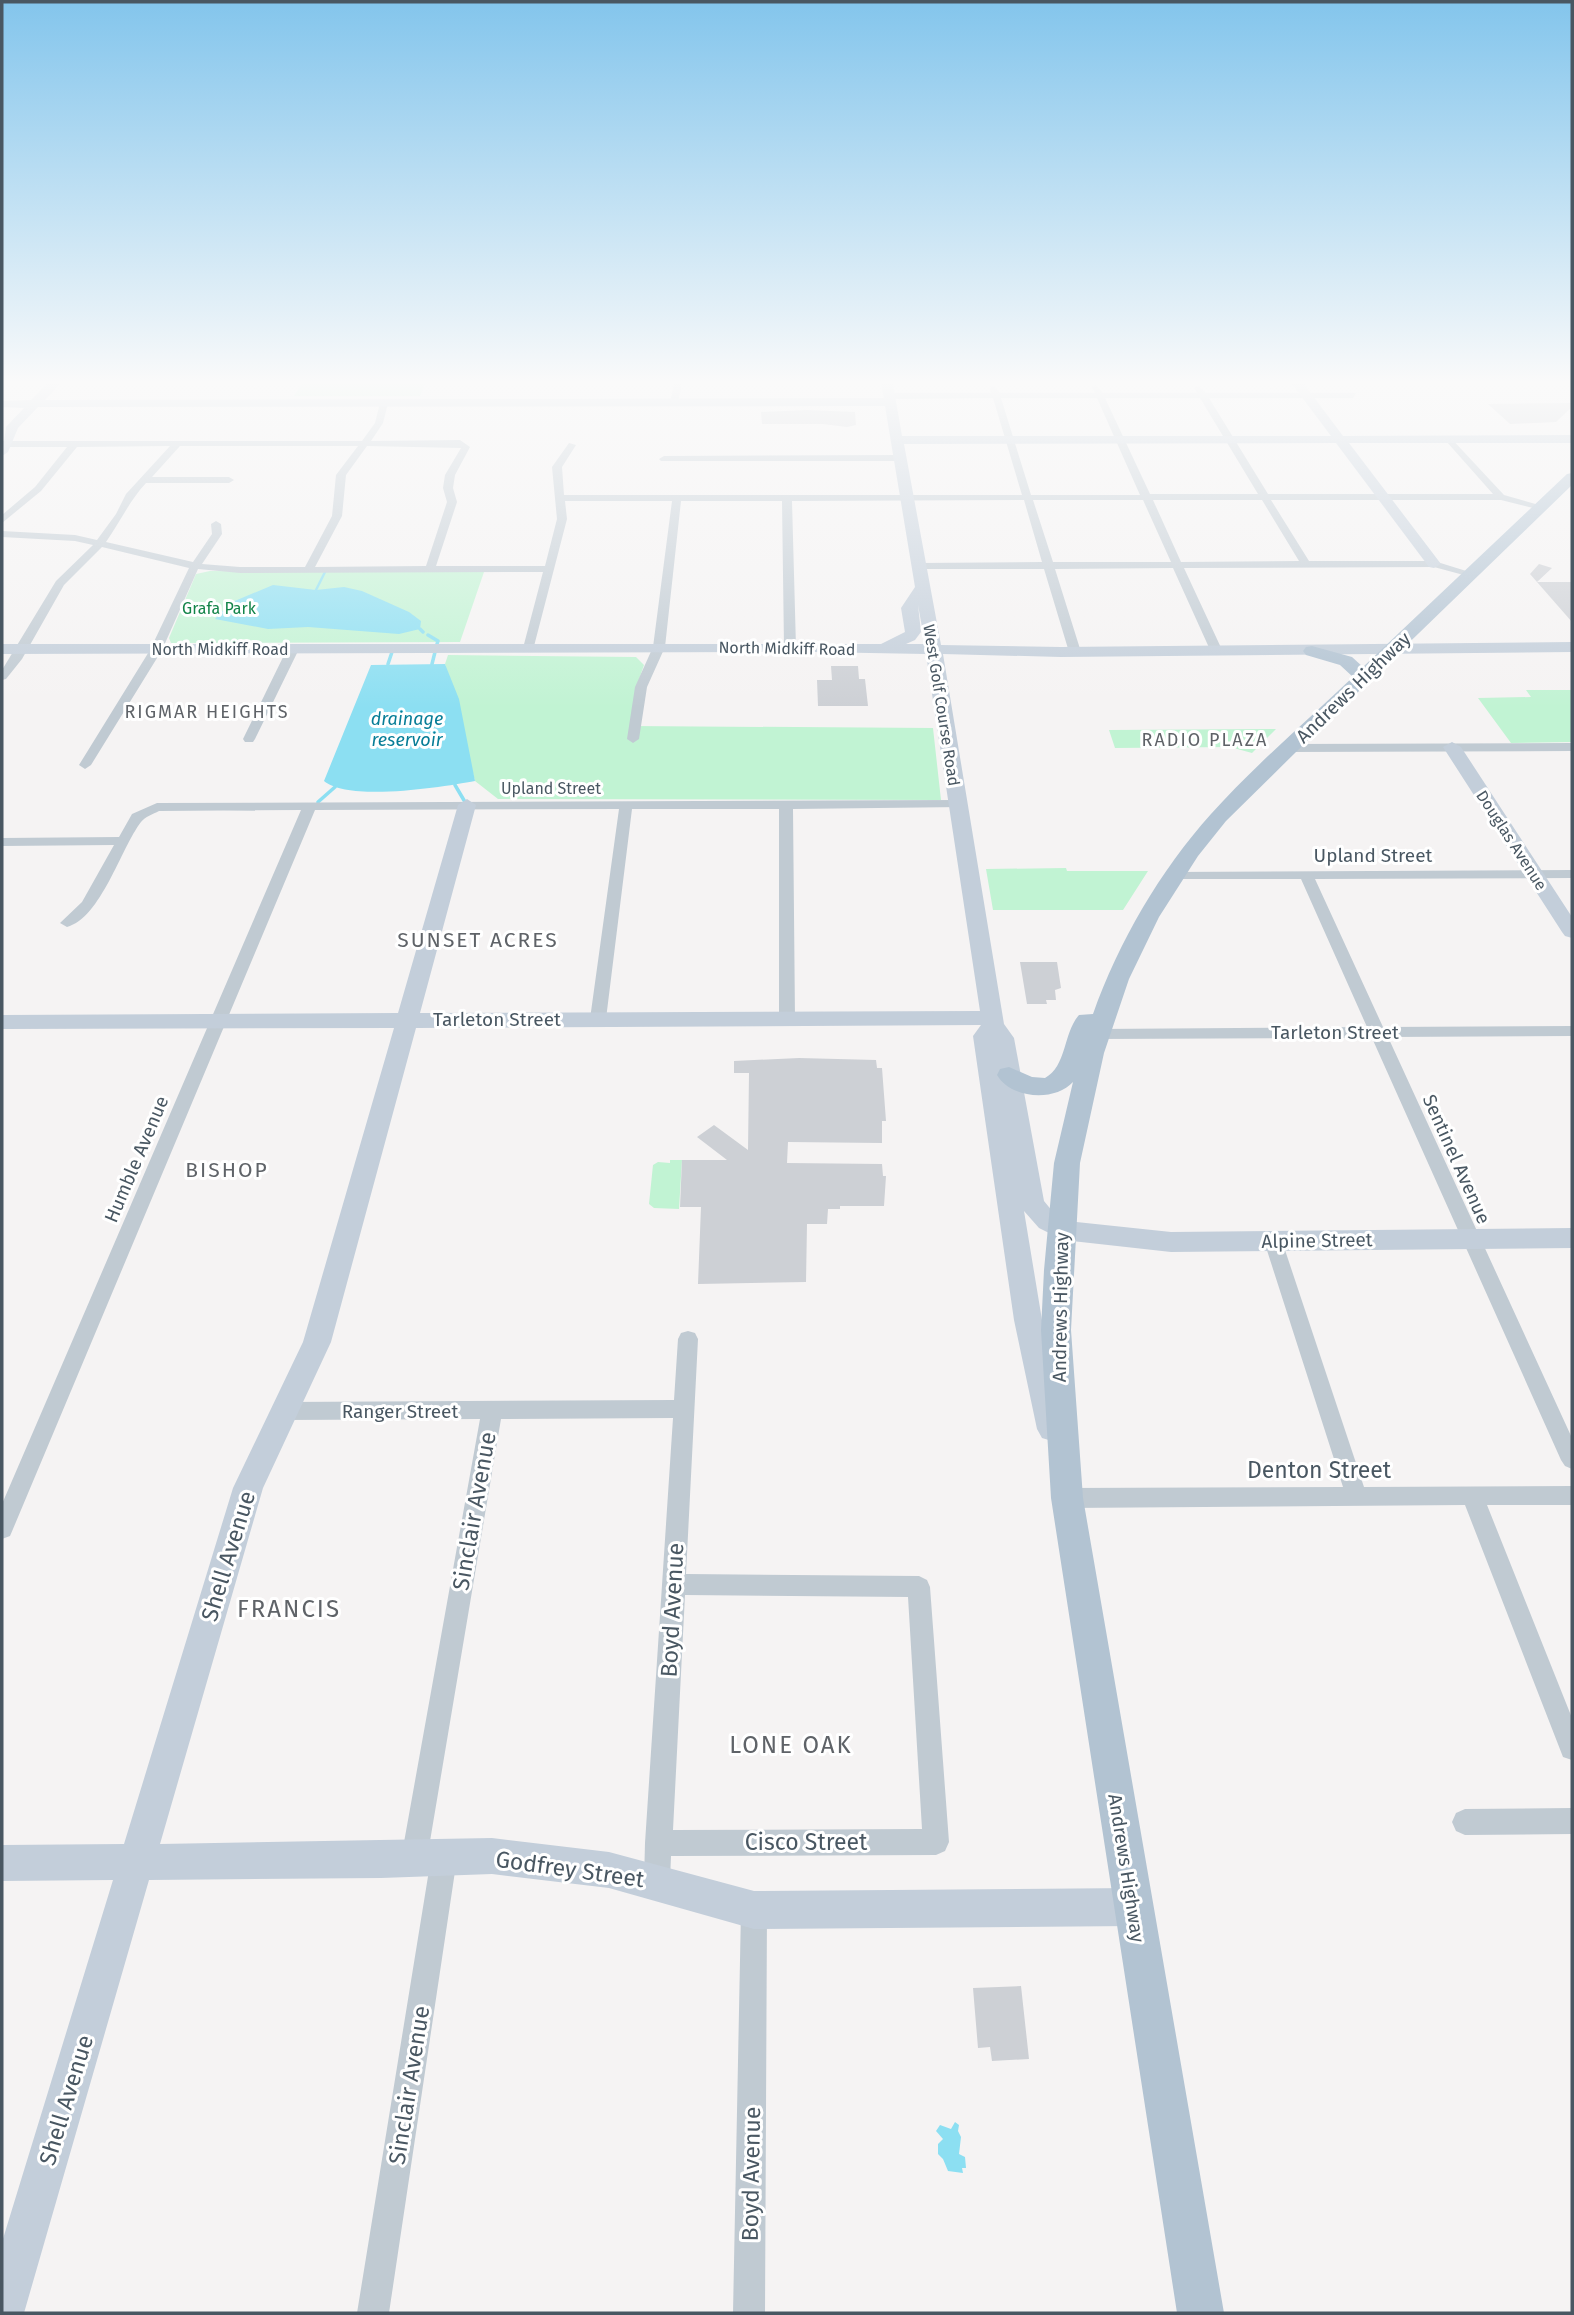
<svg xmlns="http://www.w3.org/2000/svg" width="1574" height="2315" viewBox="0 0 1574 2315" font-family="'Fira Sans',sans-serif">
  <rect width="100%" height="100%" fill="#f5f3f3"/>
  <path fill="#c1f3d3" d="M 302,384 L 425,384 L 420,396 L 294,396 Z
    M 210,571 L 484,572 L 460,642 L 171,643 L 169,638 L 196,574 Z
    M 448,655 L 636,657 L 644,665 L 636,688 L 631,726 L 933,728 L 941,800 L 498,799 L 475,781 L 445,664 Z
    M 1526,690 L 1572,690 L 1572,742 L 1511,743 L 1478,698 L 1531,697 Z
    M 1276,729 L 1252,753 L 1230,747 L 1115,748 L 1109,730 Z
    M 1066,868 L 1067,871 L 1148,871 L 1123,910 L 993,910 L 986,869 Z
    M 670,1160 L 682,1160 L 679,1209 L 654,1208 L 649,1204 L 653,1165 L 658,1162 L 670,1163 Z"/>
  <path fill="#8cdff2" d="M 273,585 L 316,590 L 344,587 L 362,591 L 409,612 L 421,621 L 420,629 L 399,634 L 308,627 L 268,629 L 215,619 L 230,603 Z
    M 445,664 L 459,699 L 475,781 C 443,787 349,802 324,781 L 371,665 Z
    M 955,2122 L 959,2125 L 958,2131 L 961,2137 L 959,2154 L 965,2157 L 966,2168 L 962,2168 L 963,2173 L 948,2171 L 943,2159 L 938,2154 L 938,2144 L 943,2139 L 936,2131 L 940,2125 L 951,2129 Z"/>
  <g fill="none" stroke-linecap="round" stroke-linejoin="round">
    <path stroke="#8cdff2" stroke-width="2.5" d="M 316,590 L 325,572"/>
    <path stroke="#8cdff2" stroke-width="3.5" d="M 420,629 L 423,632
      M 428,635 L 438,641 L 437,644
      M 388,664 L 392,652
      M 432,664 L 435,652
      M 455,785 L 465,802
      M 318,802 L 335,787"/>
  </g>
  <path fill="#cdd0d5" d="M 1572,403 L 1572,407 L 1556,422 L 1510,424 L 1488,404 Z
    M 807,410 L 855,412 L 856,425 L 847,427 L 823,424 L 762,424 L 761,412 Z
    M 1539,564 L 1552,568 L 1537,582 L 1572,582 L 1572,622 L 1530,574 Z
    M 831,666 L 858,666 L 859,679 L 865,679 L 868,706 L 818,706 L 817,680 L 832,680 Z
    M 1020,962 L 1057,962 L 1061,988 L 1055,990 L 1056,1000 L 1046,1000 L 1047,1004 L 1027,1004 Z
    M 799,1058 L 876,1060 L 877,1068 L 882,1068 L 886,1121 L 882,1121 L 882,1143 L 788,1142 L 787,1163 L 882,1164 L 883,1176 L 886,1176 L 884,1206 L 840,1206 L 840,1209 L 828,1209 L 827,1224 L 807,1224 L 806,1282 L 698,1284 L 701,1207 L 680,1207 L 682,1160 L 727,1160 L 697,1137 L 714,1125 L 748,1150 L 749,1073 L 734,1073 L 734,1061 Z
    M 1021,1986 L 1029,2059 L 992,2061 L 990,2047 L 978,2048 L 973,1988 Z"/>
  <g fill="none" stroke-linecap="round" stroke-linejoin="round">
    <path fill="#c0cad2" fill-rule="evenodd" d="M 674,384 L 682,384 L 678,402 L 674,405 L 670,402 Z
      M 1096,385 L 1103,393 L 1197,393 L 1194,387 L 1198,385 L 1206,393 L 1356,393 L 1353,398 L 1209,398 L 1268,494 L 1493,494 L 1446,441 L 1446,437 L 1449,436 L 1504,495 L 1546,507 L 1541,510 L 1501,500 L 1271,500 L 1309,561 L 1434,561 L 1476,574 L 1471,577 L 1434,567 L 1184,568 L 1223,652 L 1217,655 L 1211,652 L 1173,568 L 1055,569 L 1081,652 L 1075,655 L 1069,652 L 1044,569 L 919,569 L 914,566 L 919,563 L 1042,562 L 1024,500 L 792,501 L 796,647 L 790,650 L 784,647 L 782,501 L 681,501 L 665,647 L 647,687 L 639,739 L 633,743 L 627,739 L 635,687 L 653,647 L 672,501 L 565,501 L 567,519 L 533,650 L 523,648 L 543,572 L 240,573 L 198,569 L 162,650 L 91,765 L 85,769 L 79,765 L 150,650 L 189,568 L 102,547 L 64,585 L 22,659 L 6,679 L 2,680 L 2,670 L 56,581 L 93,545 L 75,541 L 2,537 L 2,531 L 75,535 L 97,540 L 116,514 L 126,494 L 170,446 L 77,447 L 41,491 L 2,523 L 2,515 L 35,487 L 67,447 L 2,447 L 2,441 L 362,441 L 375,423 L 380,403 L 384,400 L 388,403 L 383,423 L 371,441 L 460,440 L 470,447 L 455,475 L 453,488 L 457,502 L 436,566 L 545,566 L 557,519 L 552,467 L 569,443 L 576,445 L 562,467 L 564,495 L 1022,495 L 993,398 L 889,399 L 885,396 L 889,393 L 991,393 L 990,388 L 994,386 L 1000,393 L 1095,393 L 1092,387 ZM 1001,398 L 1097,398 L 1140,495 L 1031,495 ZM 1105,398 L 1200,398 L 1258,494 L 1150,494 ZM 180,446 L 358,446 L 336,475 L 332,516 L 305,567 L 240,567 L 202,564 L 222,534 L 221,524 L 216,521 L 211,524 L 212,534 L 193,562 L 106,542 C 120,522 130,500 146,483 L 229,483 L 234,480 L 229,477 L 152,477 ZM 367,446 L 461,448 L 445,475 L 443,488 L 447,502 L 426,566 L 315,567 L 342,516 L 346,475 ZM 1033,500 L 1143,500 L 1171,562 L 1053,562 ZM 1153,500 L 1262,500 L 1299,561 L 1181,562 Z
      M 664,456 L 899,455 L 904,458 L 899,461 L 661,461 L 659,459 Z
      M 293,646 L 299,649 L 255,739 L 253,742 L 245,742 L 243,739 L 287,649 Z
      M 1572,743 L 1572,751 L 1289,752 L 1283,748 L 1289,744 Z
      M 958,800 L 963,801 L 963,807 L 793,809 L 795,1019 L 787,1024 L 779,1019 L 779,809 L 632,809 L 606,1019 L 598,1024 L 590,1019 L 619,809 L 315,810 L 13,1529 L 10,1536 L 2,1539 L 2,1504 L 301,810 L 159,811 C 153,814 145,817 141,822 C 121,848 101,918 67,927 L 60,923 L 82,902 L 114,845 L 2,846 L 2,838 L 119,837 L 132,814 L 157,803 Z
      M 1572,870 L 1572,878 L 1315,879 L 1383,1027 L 1572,1026 L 1572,1036 L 1388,1037 L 1572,1438 L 1572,1469 L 1565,1466 L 1561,1460 L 1372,1038 L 1097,1039 L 1089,1034 L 1097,1029 L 1367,1027 L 1301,879 L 1174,879 L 1169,878 L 1169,872 Z
      M 1273,1234 L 1280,1236 L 1282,1241 L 1364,1487 L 1572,1486 L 1572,1505 L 1487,1505 L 1572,1718 L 1572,1760 L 1563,1757 L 1465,1505 L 1067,1508 L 1059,1505 L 1056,1498 L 1059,1491 L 1067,1488 L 1343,1487 L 1264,1241 L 1266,1236 Z
      M 688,1331 L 695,1333 L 698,1339 L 686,1574 L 919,1576 L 927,1580 L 930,1587 L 949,1842 L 945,1851 L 936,1855 L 671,1856 L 670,1881 L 666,1890 L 657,1894 L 648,1890 L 644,1881 L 645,1843 L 673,1418 L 501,1419 L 427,1859 L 423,1868 L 414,1872 L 405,1868 L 401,1859 L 480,1419 L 285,1420 L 278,1417 L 275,1411 L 278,1405 L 285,1402 L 674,1400 L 678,1339 L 681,1333 ZM 685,1595 L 908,1597 L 922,1829 L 673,1830 Z
      M 1572,1808 L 1572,1834 L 1465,1835 L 1456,1831 L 1452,1822 L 1456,1813 L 1465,1809 Z
      M 444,1845 L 453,1849 L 457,1858 L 389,2313 L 357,2313 L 431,1858 L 435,1849 Z
      M 754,1897 L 763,1901 L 767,1910 L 765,2313 L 733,2313 L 741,1910 L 745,1901 Z"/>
    <path fill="#c3ceda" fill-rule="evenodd" d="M 47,384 L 60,384 L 45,400 L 884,398 L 881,384 L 893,384 L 902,436 L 1331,436 L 1292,384 L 1304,384 L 1343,436 L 1572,435 L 1572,443 L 1349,443 L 1441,564 L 1434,568 L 1429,567 L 1336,443 L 904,444 L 941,645 L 1061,647 L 1572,642 L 1572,652 L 1061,657 L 943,654 L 1004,1024 L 1014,1038 L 1044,1201 L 1053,1212 L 1067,1221 L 1171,1232 L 1572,1228 L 1572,1248 L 1171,1252 L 1063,1240 L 1039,1228 L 1024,1211 L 1042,1320 L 1067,1429 L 1062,1438 L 1052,1441 L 1042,1438 L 1037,1429 L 1014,1320 L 973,1036 L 981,1025 L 416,1028 L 331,1342 L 263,1488 L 160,1844 L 492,1838 L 609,1852 L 754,1891 L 1133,1888 L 1146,1894 L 1152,1907 L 1146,1920 L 1133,1926 L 754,1929 L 609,1888 L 492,1874 L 381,1878 L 149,1880 L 24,2313 L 2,2313 L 2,2242 L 113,1880 L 2,1881 L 2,1845 L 124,1844 L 233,1488 L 303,1342 L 394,1028 L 2,1029 L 2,1015 L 398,1013 L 458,805 L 467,799 L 476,805 L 420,1013 L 980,1011 L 926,654 L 814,652 L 2,654 L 2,644 L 881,644 L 905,632 L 901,608 L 915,587 L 885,406 L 38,407 L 18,428 L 8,452 L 2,456 L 6,427 L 24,408 L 2,407 L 2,401 L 31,400 ZM 918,605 L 925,644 L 906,644 L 915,640 L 921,632 Z
      M 1452,742 L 1461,747 L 1572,917 L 1572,938 L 1565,936 L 1562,932 L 1443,747 Z"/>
    <path fill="#b2c3d2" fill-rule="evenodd" d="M 1572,473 L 1572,485 L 1296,752 L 1226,821 L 1198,856 L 1159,917 L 1129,979 L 1104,1053 L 1080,1163 L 1071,1330 L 1083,1498 L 1224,2313 L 1177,2313 L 1051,1498 L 1041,1330 L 1044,1270 L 1054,1163 L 1073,1082 C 1055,1102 1011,1099 997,1075 L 1000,1069 L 1009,1067 L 1032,1077 L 1045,1078 C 1067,1066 1063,1033 1079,1015 L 1093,1014 C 1119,941 1160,871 1211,814 C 1255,765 1306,722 1353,677 L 1340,665 L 1306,655 L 1303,651 L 1306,647 L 1312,646 L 1352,657 L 1363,667 L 1567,474 Z"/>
  </g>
  <linearGradient id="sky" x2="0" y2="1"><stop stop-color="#83c5ec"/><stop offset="0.54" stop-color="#fafafa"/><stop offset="1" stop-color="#fafafa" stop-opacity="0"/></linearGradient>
  <rect width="1574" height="708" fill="url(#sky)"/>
  <g text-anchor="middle" stroke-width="6" stroke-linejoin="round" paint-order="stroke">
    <g font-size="16" fill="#138449" stroke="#fff">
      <text x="219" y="614">Grafa Park</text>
    </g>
    <g font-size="16" fill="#495762" stroke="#fff">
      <text transform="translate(787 648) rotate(1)" y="6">North Midkiff Road</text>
      <text x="220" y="655">North Midkiff Road</text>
      <text transform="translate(942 705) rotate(81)" y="6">West Golf Course Road</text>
      <text x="551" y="794">Upland Street</text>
      <text transform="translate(1512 840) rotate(57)" y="6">Douglas Avenue</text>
    </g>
    <g font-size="18" letter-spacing="2" fill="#5f6368" stroke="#fff">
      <text x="207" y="718">RIGMAR HEIGHTS</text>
      <text x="1205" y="746">RADIO PLAZA</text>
    </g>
    <g font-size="18" font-style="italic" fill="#077d97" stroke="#fff">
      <text x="407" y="725">drainage<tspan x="407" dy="21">reservoir</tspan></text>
    </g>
    <g font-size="19" fill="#495762" stroke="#fff">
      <text transform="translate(1353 687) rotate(-44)" y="7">Andrews Highway</text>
      <text x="1373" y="862">Upland Street</text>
      <text x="497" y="1026">Tarleton Street</text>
      <text x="1335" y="1039">Tarleton Street</text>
      <text transform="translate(136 1159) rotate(-67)" y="7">Humble Avenue</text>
      <text transform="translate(1457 1159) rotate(66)" y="7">Sentinel Avenue</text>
      <text transform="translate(1317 1240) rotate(-1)" y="7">Alpine Street</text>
      <text transform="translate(1060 1307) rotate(-89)" y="7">Andrews Highway</text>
      <text x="400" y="1418">Ranger Street</text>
      <text transform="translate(1127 1868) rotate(81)" y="7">Andrews Highway</text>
    </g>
    <g font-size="21" letter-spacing="2" fill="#5f6368" stroke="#fff">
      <text x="478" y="947">SUNSET ACRES</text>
      <text x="227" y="1177">BISHOP</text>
    </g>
    <g font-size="23" fill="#495762" stroke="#fff">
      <text x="1319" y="1478">Denton Street</text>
      <text transform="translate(474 1511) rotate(-80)" y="8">Sinclair Avenue</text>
      <text transform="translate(228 1556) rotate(-73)" y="8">Shell Avenue</text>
      <text transform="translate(672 1610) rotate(-87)" y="8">Boyd Avenue</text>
      <text x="806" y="1850">Cisco Street</text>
      <text transform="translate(570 1869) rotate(8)" y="8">Godfrey Street</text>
      <text transform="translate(409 2085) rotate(-81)" y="8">Sinclair Avenue</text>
      <text transform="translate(66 2100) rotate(-73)" y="8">Shell Avenue</text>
      <text transform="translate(751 2174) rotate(-89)" y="8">Boyd Avenue</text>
    </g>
    <g font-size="24" letter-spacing="2" fill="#5f6368" stroke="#fff">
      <text x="289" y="1617">FRANCIS</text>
      <text x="791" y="1753">LONE OAK</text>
    </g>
  </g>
  <rect width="1574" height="2315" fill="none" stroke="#495762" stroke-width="7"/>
</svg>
